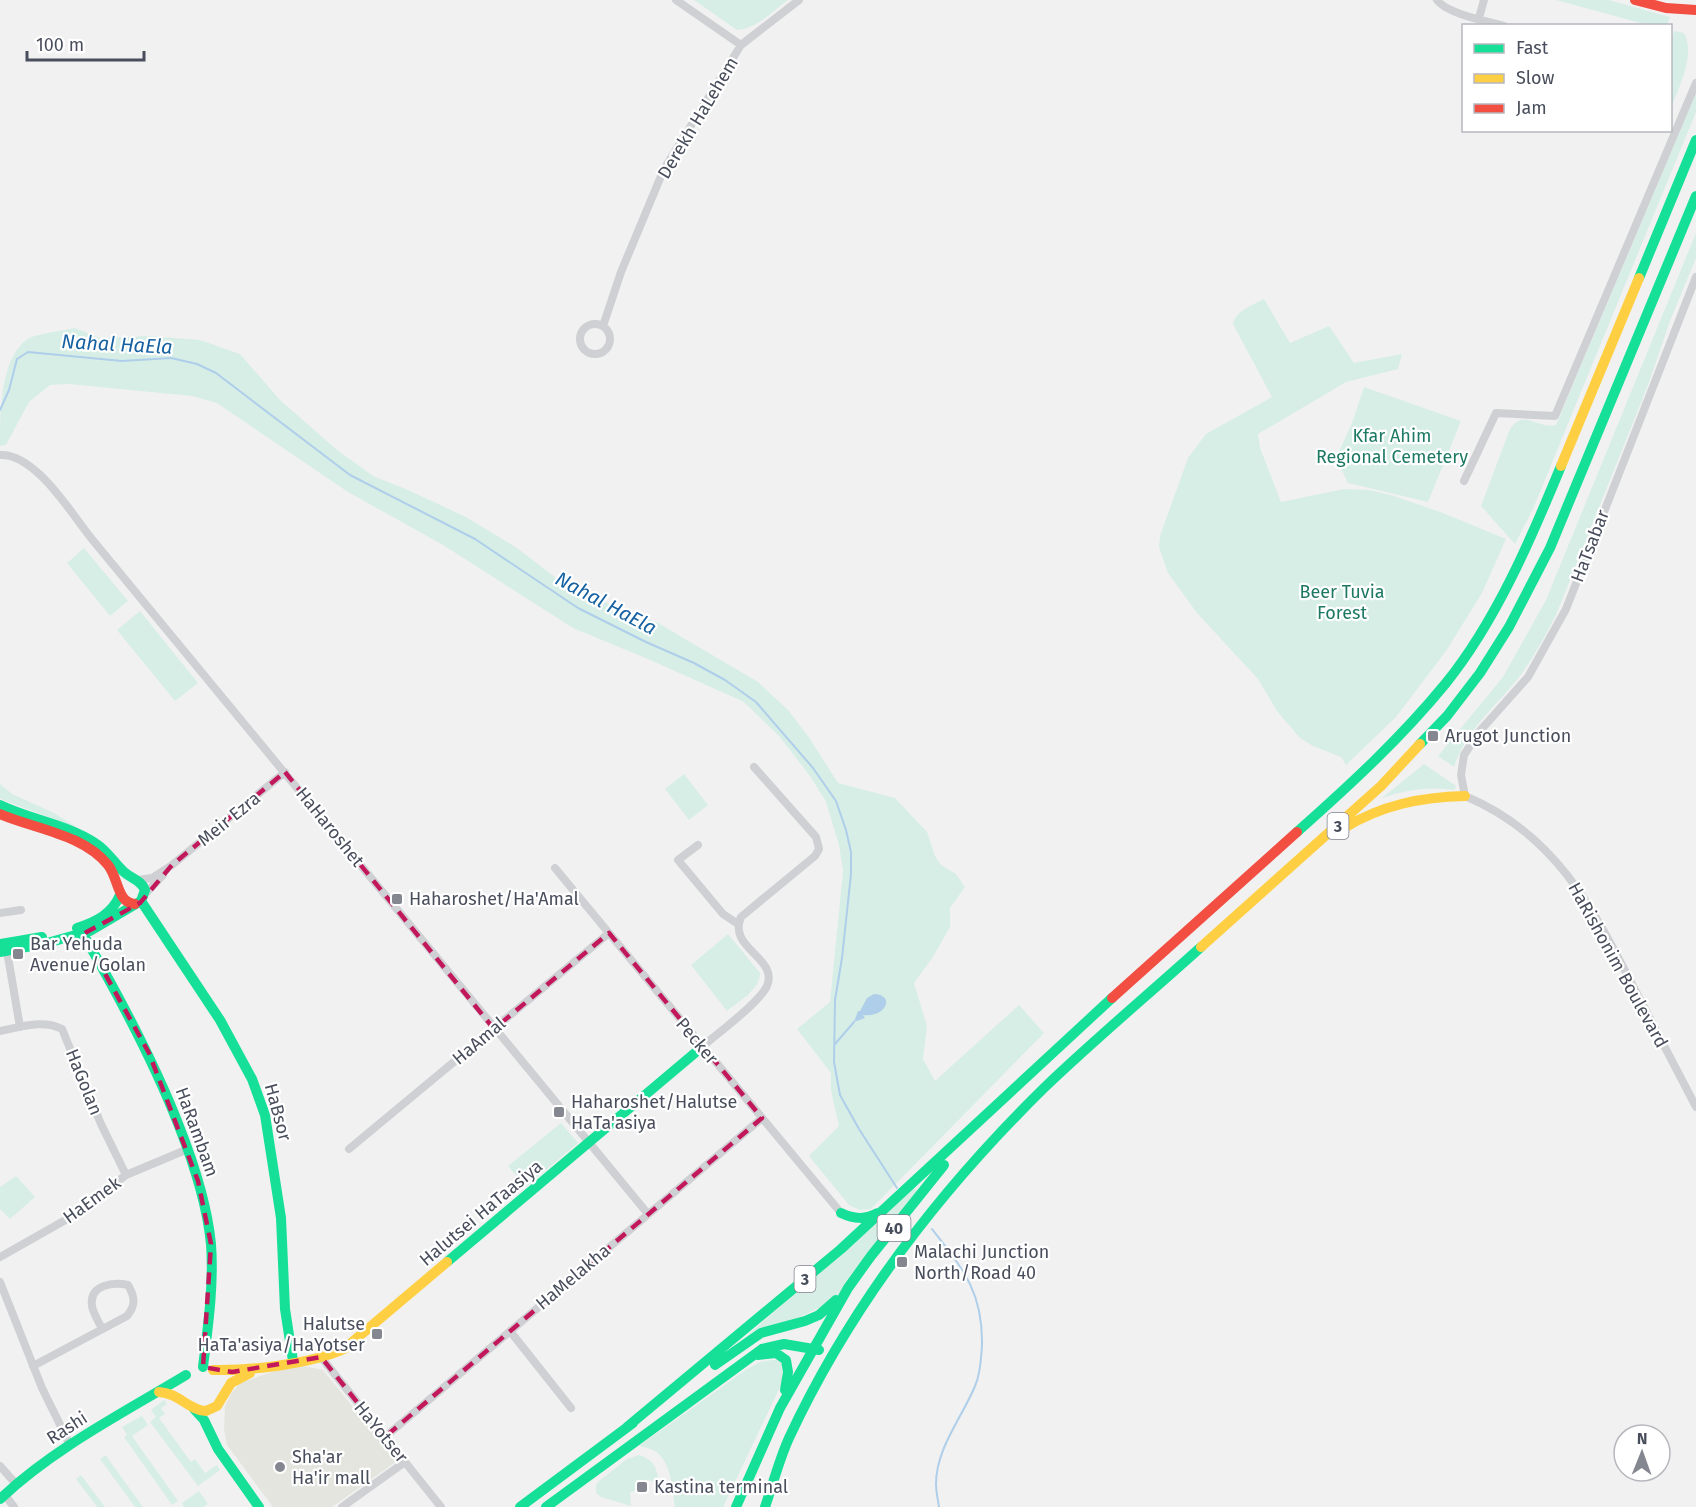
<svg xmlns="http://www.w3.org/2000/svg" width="1696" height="1507" viewBox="0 0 1696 1507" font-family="'Fira Sans',sans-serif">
  <rect width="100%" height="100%" fill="#f1f1f1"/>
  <path fill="#e5e5df" d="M 300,1365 L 323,1370 L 397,1461 L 332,1507 L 273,1507 L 227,1445 L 224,1429 L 225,1406 L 232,1392 L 241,1383 L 288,1366 Z"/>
  <path fill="#d7eee6" d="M 694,0 L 788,0 C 773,11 756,29 737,30 Z
    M 1556,0 L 1609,0 L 1670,17 L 1667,25 L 1648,25 Z
    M 1674,31 L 1684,33 C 1696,54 1679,87 1671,108 L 1670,42 Z
    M 1696,93 L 1696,112 L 1533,509 L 1515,544 L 1481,506 L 1510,429 C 1525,408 1535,429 1556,425 Z
    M 1696,233 L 1696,258 L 1670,321 L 1648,385 L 1556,615 C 1545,636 1534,657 1520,676 C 1496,707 1467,728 1454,767 L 1438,756 L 1503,677 L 1546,600 Z
    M 1264,299 L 1290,343 L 1329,326 L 1354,363 L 1402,354 L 1398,369 L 1346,382 L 1258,434 L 1260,448 L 1281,502 L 1344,489 L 1369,490 L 1394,496 L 1443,513 L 1506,539 L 1482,593 L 1446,651 L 1396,717 L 1346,765 L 1341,757 L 1313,746 L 1300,738 L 1277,711 L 1258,679 L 1197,613 L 1168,573 L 1159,547 L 1160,536 L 1188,458 L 1206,434 L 1272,397 L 1233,324 C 1236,310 1253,305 1264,299 Z
    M 75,328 L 100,338 L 149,336 L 200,340 L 240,354 L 280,400 L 337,450 L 373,476 L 408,490 L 466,517 L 517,548 L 569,588 L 658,623 L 758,682 L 789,711 L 810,739 L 838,783 L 895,798 L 927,832 L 935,856 L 941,865 L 956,874 L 965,887 L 950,908 L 950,927 L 933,957 L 914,983 L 927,1026 L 923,1059 L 935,1081 L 1019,1005 L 1044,1033 L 871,1209 L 860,1210 L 849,1205 L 809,1156 L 839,1126 L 831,1091 L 831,1073 L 797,1029 L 830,1002 L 843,871 L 839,845 L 826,802 L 810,776 L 779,736 L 749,707 L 742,701 L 648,659 L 573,628 L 443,545 L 348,492 L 217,403 L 192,396 L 69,384 L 50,385 L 29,402 L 6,445 L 0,446 C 0,412 0,356 29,338 C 41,333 62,331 75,328 Z
    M 1364,387 L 1461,421 L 1428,502 L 1348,483 L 1336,458 L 1352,423 Z
    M 84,548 L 128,601 L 110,616 L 67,563 Z
    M 140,611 L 198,683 L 175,701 L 117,630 Z
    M 1424,764 L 1456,786 L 1454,790 C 1429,786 1406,790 1382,798 Z
    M 684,774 L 708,805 L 689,820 L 665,789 Z
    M 0,784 L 12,794 L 52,812 L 80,829 L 3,800 L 0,798 Z
    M 728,934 L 760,973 C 760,990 739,1001 727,1011 L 691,965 Z
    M 561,1123 L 578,1143 L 526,1187 L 508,1166 Z
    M 16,1176 L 35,1197 L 10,1219 L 0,1209 L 0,1187 Z
    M 913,1188 L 919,1192 L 847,1284 L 829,1303 L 731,1350 Z
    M 772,1360 L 777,1360 L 782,1364 L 782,1383 L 723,1507 L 675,1507 C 672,1489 672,1460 653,1450 C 649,1448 643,1447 639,1446 L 747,1369 L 760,1362 Z
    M 164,1400 L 167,1404 L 161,1408 L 165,1414 L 159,1418 L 191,1462 L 195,1459 L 205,1473 L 217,1465 L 220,1470 L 198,1486 L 150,1422 L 156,1417 L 151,1410 Z
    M 142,1416 L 148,1425 L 132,1436 L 178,1501 L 172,1505 L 124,1437 L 127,1435 L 122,1427 Z
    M 106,1455 L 109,1460 L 143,1507 L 135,1507 L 100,1459 Z
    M 639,1455 C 655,1460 657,1469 659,1483 L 648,1480 C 645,1487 638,1491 630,1492 L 631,1506 L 601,1497 L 596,1493 L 596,1485 L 599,1481 L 627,1459 Z
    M 81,1475 L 105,1507 L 97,1507 L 76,1479 Z
    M 199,1491 L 208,1504 L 203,1507 L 184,1507 L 182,1503 Z"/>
  <path fill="#aeceea" d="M 874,994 C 896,995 886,1018 863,1015 L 865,1018 L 854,1022 L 858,1011 L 860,1011 L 867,998 Z"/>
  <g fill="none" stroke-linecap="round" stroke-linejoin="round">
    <path stroke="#aeceea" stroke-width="2" d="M 0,410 L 9,390 L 17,359 L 28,352 L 122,361 L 171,358 L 197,364 L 216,373 L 350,475 L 475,539 L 578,608 L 646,642 L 694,663 L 725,680 L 756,702 L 813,768 L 836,801 L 846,830 L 851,852 L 851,874 L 842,958 L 835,1000 L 834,1062 L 840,1095 L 859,1129 L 897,1188
      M 835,1044 L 854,1022
      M 932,1229 C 963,1269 983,1292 982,1345 C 981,1358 981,1373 975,1386 C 962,1418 936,1448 936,1484 C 936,1492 938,1500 939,1507"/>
    <path stroke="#cfd0d3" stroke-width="8" d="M 676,0 L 741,45
      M 1437,0 C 1447,14 1487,21 1504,26
      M 1479,18 L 1484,0
      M 1696,277 L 1566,609 L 1528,677 L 1479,732 L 1464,755 L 1461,775 L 1465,796 C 1554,833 1591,905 1633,986 C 1654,1026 1675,1067 1696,1107
      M580 339a15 15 0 1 1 30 0a15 15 0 1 1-30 0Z
      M 603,326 L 621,272 L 664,169 L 741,45 L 799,0
      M 0,455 C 35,453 71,513 91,538 L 648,1214
      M 1464,481 L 1496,413 L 1555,416 L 1696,83
      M 698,845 L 678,860 L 723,914 L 738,924
      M 555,868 L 841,1213
      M 138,880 L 152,878 L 172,865 L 285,772
      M 145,894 L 163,875
      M 0,913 L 21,910
      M 7,951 L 20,1027
      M 0,1031 C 21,1027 43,1019 62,1029 L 101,1124 L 126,1175
      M 702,1047 C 718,1033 759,1003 767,986 C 779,958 727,948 741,917 L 815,856 L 819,849 L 816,837 L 754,767
      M 349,1149 L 609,933
      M 0,1257 L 69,1218 L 126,1175 L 188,1149
      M 0,1282 L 42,1388 L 70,1445
      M 510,1331 L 571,1408
      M 321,1357 L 441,1507
      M 33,1366 L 127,1316 C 136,1305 135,1297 128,1285 C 114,1282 89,1284 92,1306 C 93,1313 99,1322 102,1329
      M 385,1437 L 762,1118
      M 0,1466 L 16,1484
      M 5,1495 L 14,1507
      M 342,1507 L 405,1462"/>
    <path stroke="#16e098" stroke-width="10" d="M 1639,278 L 1696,140
      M 1420,744 L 1447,716 L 1480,673 L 1509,627 L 1550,548 L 1696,196
      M 0,805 C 31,820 66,824 95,843 C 107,850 114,863 124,872 C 132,879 141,880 145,890 L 141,901 L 90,931 L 47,943 L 0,952
      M 1297,832 C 1350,785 1401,738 1446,683 C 1496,621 1531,539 1561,466
      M 141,901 L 220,1020 L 252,1079 L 265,1115 L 281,1218 L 285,1309 L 293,1361
      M 83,926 L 83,934 C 119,996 153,1059 179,1126 C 194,1164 207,1203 211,1244 C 214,1285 208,1326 203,1367
      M 77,928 C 96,922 112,914 120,895
      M 0,944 L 42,937
      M 841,1213 C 854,1219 865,1220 878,1213
      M 447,1262 L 702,1047
      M 758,1355 L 776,1353 L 786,1360 L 788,1372 L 785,1390
      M 715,1365 L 761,1333 L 805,1321 L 819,1315 L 836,1300
      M 194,1409 L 204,1420 L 218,1449 L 259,1507
      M 627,1427 L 841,1249 L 1112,998
      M 0,1499 C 54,1448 123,1413 186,1375
      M 520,1507 L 633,1423
      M 546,1507 L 762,1349 L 784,1344 L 819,1350
      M 736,1507 L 780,1408 L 848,1288 L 871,1256 L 944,1165
      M 765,1507 C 773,1484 779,1460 789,1438 C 850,1307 942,1188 1045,1087 C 1095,1039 1149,994 1201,947"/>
    <path stroke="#ffcf43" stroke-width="10" d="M 1561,466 L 1639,278
      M 1344,828 C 1382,805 1421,797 1465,796
      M 1201,947 L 1381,786 L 1420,744
      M 213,1370 C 250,1371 310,1364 344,1349 L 447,1262
      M 159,1392 C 179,1393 188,1410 206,1411 L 217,1406 L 231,1383 L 250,1373"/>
    <path stroke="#f24e42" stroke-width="10" d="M 1635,0 L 1666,8 L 1696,10
      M 0,814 C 35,829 83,834 108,865 C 119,879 117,903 135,904
      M 1112,998 L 1297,832"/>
  </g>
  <path fill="none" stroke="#c2185b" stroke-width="4.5" stroke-dasharray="12 8" stroke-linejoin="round" d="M 285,772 L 494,1029 L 609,933 L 762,1118 L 385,1437 L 321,1357 L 232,1372 L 203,1367 L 211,1244 L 198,1181 L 149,1053 L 83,934 L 140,903 L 172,865 Z"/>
  <g fill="#848790" stroke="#fff" stroke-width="2">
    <rect x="1427" y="730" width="12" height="12" rx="3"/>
    <rect x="391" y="893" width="12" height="12" rx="3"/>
    <rect x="12" y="948" width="12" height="12" rx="3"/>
    <rect x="553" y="1106" width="12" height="12" rx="3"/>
    <rect x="896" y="1256" width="12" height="12" rx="3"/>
    <rect x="371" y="1328" width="12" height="12" rx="3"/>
    <circle cx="280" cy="1467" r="6"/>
    <rect x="636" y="1481" width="12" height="12" rx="3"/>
  </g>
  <g text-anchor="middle" stroke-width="4.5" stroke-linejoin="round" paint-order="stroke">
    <g fill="#fff" stroke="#80838d" stroke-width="1.5">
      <rect x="1327.5" y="813" width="21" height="26" rx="4.5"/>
      <rect x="877.5" y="1215" width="33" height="26" rx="4.5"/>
      <rect x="794.5" y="1266" width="21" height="26" rx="4.5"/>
    </g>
    <g font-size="16" font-weight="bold" fill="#494e5c">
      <text x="1338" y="832">3</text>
      <text x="894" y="1234">40</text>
      <text x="805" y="1285">3</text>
    </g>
    <g font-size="18" fill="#494e5c" stroke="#fff">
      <text transform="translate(698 118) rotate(-59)" y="6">Derekh HaLehem</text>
      <text transform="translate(1590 546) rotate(-69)" y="6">HaTsabar</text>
      <text transform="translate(229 819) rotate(-39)" y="6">Meir Ezra</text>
      <text transform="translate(330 827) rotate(51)" y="6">HaHaroshet</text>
      <text transform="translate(1618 965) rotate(61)" y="6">HaRishonim Boulevard</text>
      <text transform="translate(479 1041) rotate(-40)" y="6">HaAmal</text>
      <text transform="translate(697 1041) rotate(50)" y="6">Pecker</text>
      <text transform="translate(84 1082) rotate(68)" y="6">HaGolan</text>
      <text transform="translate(278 1112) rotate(75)" y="6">HaBsor</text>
      <text transform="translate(197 1132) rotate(70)" y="6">HaRambam</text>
      <text transform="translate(92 1200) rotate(-36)" y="6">HaEmek</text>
      <text transform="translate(481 1213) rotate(-40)" y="6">Halutsei HaTaasiya</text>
      <text transform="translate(573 1277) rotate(-40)" y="6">HaMelakha</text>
      <text transform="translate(67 1428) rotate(-33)" y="6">Rashi</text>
      <text transform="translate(381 1432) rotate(51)" y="6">HaYotser</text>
    </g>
    <g font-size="18" fill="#1d7963" stroke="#fff">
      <text x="1392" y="442">Kfar Ahim<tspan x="1392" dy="21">Regional Cemetery</tspan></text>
      <text x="1342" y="598">Beer Tuvia<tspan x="1342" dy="21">Forest</tspan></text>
    </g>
    <g font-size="18" fill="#494e5c" stroke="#fff" text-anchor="start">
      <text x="1445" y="742">Arugot Junction</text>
      <text x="409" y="905">Haharoshet/Ha'Amal</text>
      <text x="30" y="950">Bar Yehuda<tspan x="30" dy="21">Avenue/Golan</tspan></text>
      <text x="571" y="1108">Haharoshet/Halutse<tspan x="571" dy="21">HaTa'asiya</tspan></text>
      <text x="914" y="1258">Malachi Junction<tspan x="914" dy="21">North/Road 40</tspan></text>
      <text x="365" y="1330" text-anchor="end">Halutse<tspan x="365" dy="21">HaTa'asiya/HaYotser</tspan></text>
      <text x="292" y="1463">Sha'ar<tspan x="292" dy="21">Ha'ir mall</tspan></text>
      <text x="654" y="1493">Kastina terminal</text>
    </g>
    <g font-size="20" font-style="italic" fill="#1661a2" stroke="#fff">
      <text transform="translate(117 344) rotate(3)" y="7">Nahal HaEla</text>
      <text transform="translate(606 603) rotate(28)" y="7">Nahal HaEla</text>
    </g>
  </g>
  <rect x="1462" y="24" width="210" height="108" fill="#ffffff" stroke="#b6b8be" stroke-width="1.5"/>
  <rect x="1474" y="44" width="30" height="9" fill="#16e098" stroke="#b6b8be" stroke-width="1.5"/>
  <text x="1516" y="54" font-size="18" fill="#494e5c">Fast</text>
  <rect x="1474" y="74" width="30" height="9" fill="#ffcf43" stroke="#b6b8be" stroke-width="1.5"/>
  <text x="1516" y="84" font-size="18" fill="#494e5c">Slow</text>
  <rect x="1474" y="104" width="30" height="9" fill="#f24e42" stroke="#b6b8be" stroke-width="1.5"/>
  <text x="1516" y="114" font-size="18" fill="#494e5c">Jam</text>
  <g transform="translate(1642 1453) rotate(1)"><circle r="28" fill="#ffffff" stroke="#b6b8be" stroke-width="1.5"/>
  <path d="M0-4.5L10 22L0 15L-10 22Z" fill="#848790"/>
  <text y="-9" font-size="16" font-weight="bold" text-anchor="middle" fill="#494e5c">N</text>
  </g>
  <path d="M27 51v9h117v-9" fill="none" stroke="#494e5c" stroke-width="3"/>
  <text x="36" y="51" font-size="18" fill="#494e5c" stroke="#ffffff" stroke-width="4.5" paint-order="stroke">100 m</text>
</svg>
